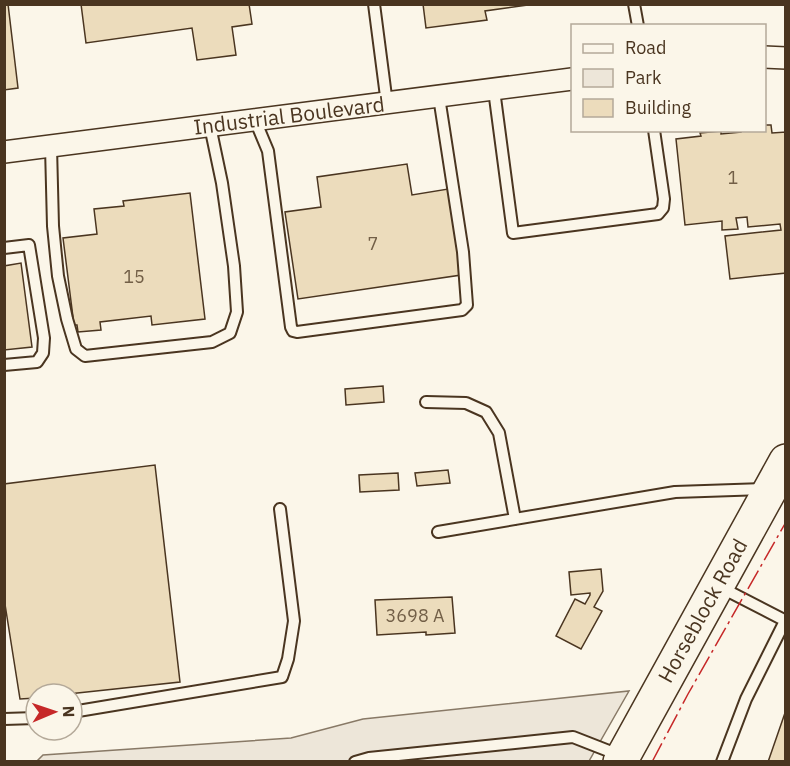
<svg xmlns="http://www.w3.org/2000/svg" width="790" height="766" viewBox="0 0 790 766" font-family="'IBM Plex Sans',sans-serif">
  <rect width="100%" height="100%" fill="#fbf6e9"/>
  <path fill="#ede6d9" stroke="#887966" stroke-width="1.5" d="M 629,691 L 589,761 L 36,762 L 43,755 L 291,738 L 363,719 Z"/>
  <path fill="#ecdcbc" stroke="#4a3520" stroke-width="1.5" d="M 4,4 L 8,4 L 18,88 L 4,90 Z
    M 81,4 L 249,4 L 252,24 L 232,27 L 236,55 L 197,60 L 192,28 L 86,43 Z
    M 423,4 L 535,4 L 485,11 L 487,20 L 426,28 Z
    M 764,125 L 771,125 L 772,133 L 786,132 L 786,273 L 730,279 L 725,236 L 781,230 L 780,224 L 748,227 L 747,217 L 736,218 L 738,229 L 722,230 L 722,221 L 685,225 L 676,139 L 701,136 L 700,133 L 721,131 L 721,134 L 741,132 L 741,130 L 764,130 Z
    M 407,164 L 412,195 L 448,189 L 461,275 L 298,299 L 285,212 L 321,207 L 317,177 Z
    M 190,193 L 205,319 L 152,325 L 151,316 L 100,322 L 101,330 L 78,332 L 77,325 L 74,325 L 63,238 L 97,234 L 94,209 L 124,206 L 123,201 Z
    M 21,263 L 32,347 L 4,350 L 4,266 Z
    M 383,386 L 384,402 L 346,405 L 345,389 Z
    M 155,465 L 180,682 L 68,694 L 36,694 L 36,698 L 20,699 L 4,598 L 4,484 Z
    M 448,470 L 450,483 L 417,486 L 415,473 Z
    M 398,473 L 399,490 L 360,492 L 359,475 Z
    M 601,569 L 603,591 L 594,607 L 602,611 L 581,649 L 556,636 L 575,599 L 585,604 L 590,595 L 590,593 L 571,595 L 569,572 Z
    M 452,597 L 455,633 L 426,635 L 426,632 L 377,635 L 375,600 Z
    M 786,710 L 786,762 L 768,762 Z"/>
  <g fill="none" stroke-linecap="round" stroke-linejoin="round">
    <g stroke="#4a3520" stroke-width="14">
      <path id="service" d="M 374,4 L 387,104
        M 634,4 L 638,26
        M 494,90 L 513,233 L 658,214 L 663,208 L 664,199 L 654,130
        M 255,120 L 268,151 L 291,327 L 293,331 L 297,332 L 462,310 L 467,305 L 463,252 L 439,97
        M 51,147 L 53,226 L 58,276 L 67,319 L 76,349 L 85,356 L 212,342 L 230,333 L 237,312 L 234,266 L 222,183 L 210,126
        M 4,248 L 29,245 L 44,338 L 43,353 L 37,362 L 4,365
        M 426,402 L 466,403 L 486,412 L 499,433 L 515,519
        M 438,532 L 675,492 L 764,489
        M 720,587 L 786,621
        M 72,712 L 282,677 L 288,659 L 294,621 L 280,509
        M 4,719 L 36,718
        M 355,762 L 369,758 L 573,737 L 619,755
        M 722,762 L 746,699 L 785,621"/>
    </g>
    <g stroke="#4a3520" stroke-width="24">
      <path id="minor" d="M 764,57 L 786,58
        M 4,152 L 572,79"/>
    </g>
    <g stroke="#4a3520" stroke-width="36">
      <path id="primary" d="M 620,762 L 786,461"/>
    </g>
    <use href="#service" stroke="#fbf6e9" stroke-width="10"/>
    <use href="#minor" stroke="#fbf6e9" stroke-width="21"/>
    <use href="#primary" stroke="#fbf6e9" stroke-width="33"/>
    <path stroke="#c62828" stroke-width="1.5" stroke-dasharray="21 4.5 3 4.5" stroke-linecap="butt" d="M 652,762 L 688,694 L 786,522"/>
  </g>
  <g text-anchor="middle" stroke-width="4.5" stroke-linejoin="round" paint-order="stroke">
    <g font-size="18" fill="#725f47">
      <text x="733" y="184">1</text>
      <text x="373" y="250">7</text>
      <text x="134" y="283">15</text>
      <text x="415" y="622">3698 A</text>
    </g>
    <g font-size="21" fill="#4a3520" stroke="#fbf6e9">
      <text transform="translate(289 116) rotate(-7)" y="7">Industrial Boulevard</text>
      <text transform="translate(703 611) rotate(-61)" y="7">Horseblock Road</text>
    </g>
  </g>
  <rect width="790" height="766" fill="none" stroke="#4a3520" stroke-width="12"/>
  <rect x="571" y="24" width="195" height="108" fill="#fbf6e9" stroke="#b4a999" stroke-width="1.5"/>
  <rect x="583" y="44" width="30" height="9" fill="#fbf6e9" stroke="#b4a999" stroke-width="1.5"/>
  <text x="625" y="54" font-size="18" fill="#4a3520">Road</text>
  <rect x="583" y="69" width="30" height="18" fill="#ede6d9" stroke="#b4a999" stroke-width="1.5"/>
  <text x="625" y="84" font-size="18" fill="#4a3520">Park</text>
  <rect x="583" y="99" width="30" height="18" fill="#ecdcbc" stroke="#b4a999" stroke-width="1.5"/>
  <text x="625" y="114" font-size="18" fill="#4a3520">Building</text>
  <g transform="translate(54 712) rotate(88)"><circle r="28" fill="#fbf6e9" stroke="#b4a999" stroke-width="1.5"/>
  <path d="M0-4.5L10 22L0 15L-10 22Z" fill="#c62828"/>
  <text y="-9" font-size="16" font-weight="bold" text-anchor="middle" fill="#4a3520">N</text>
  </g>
</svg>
